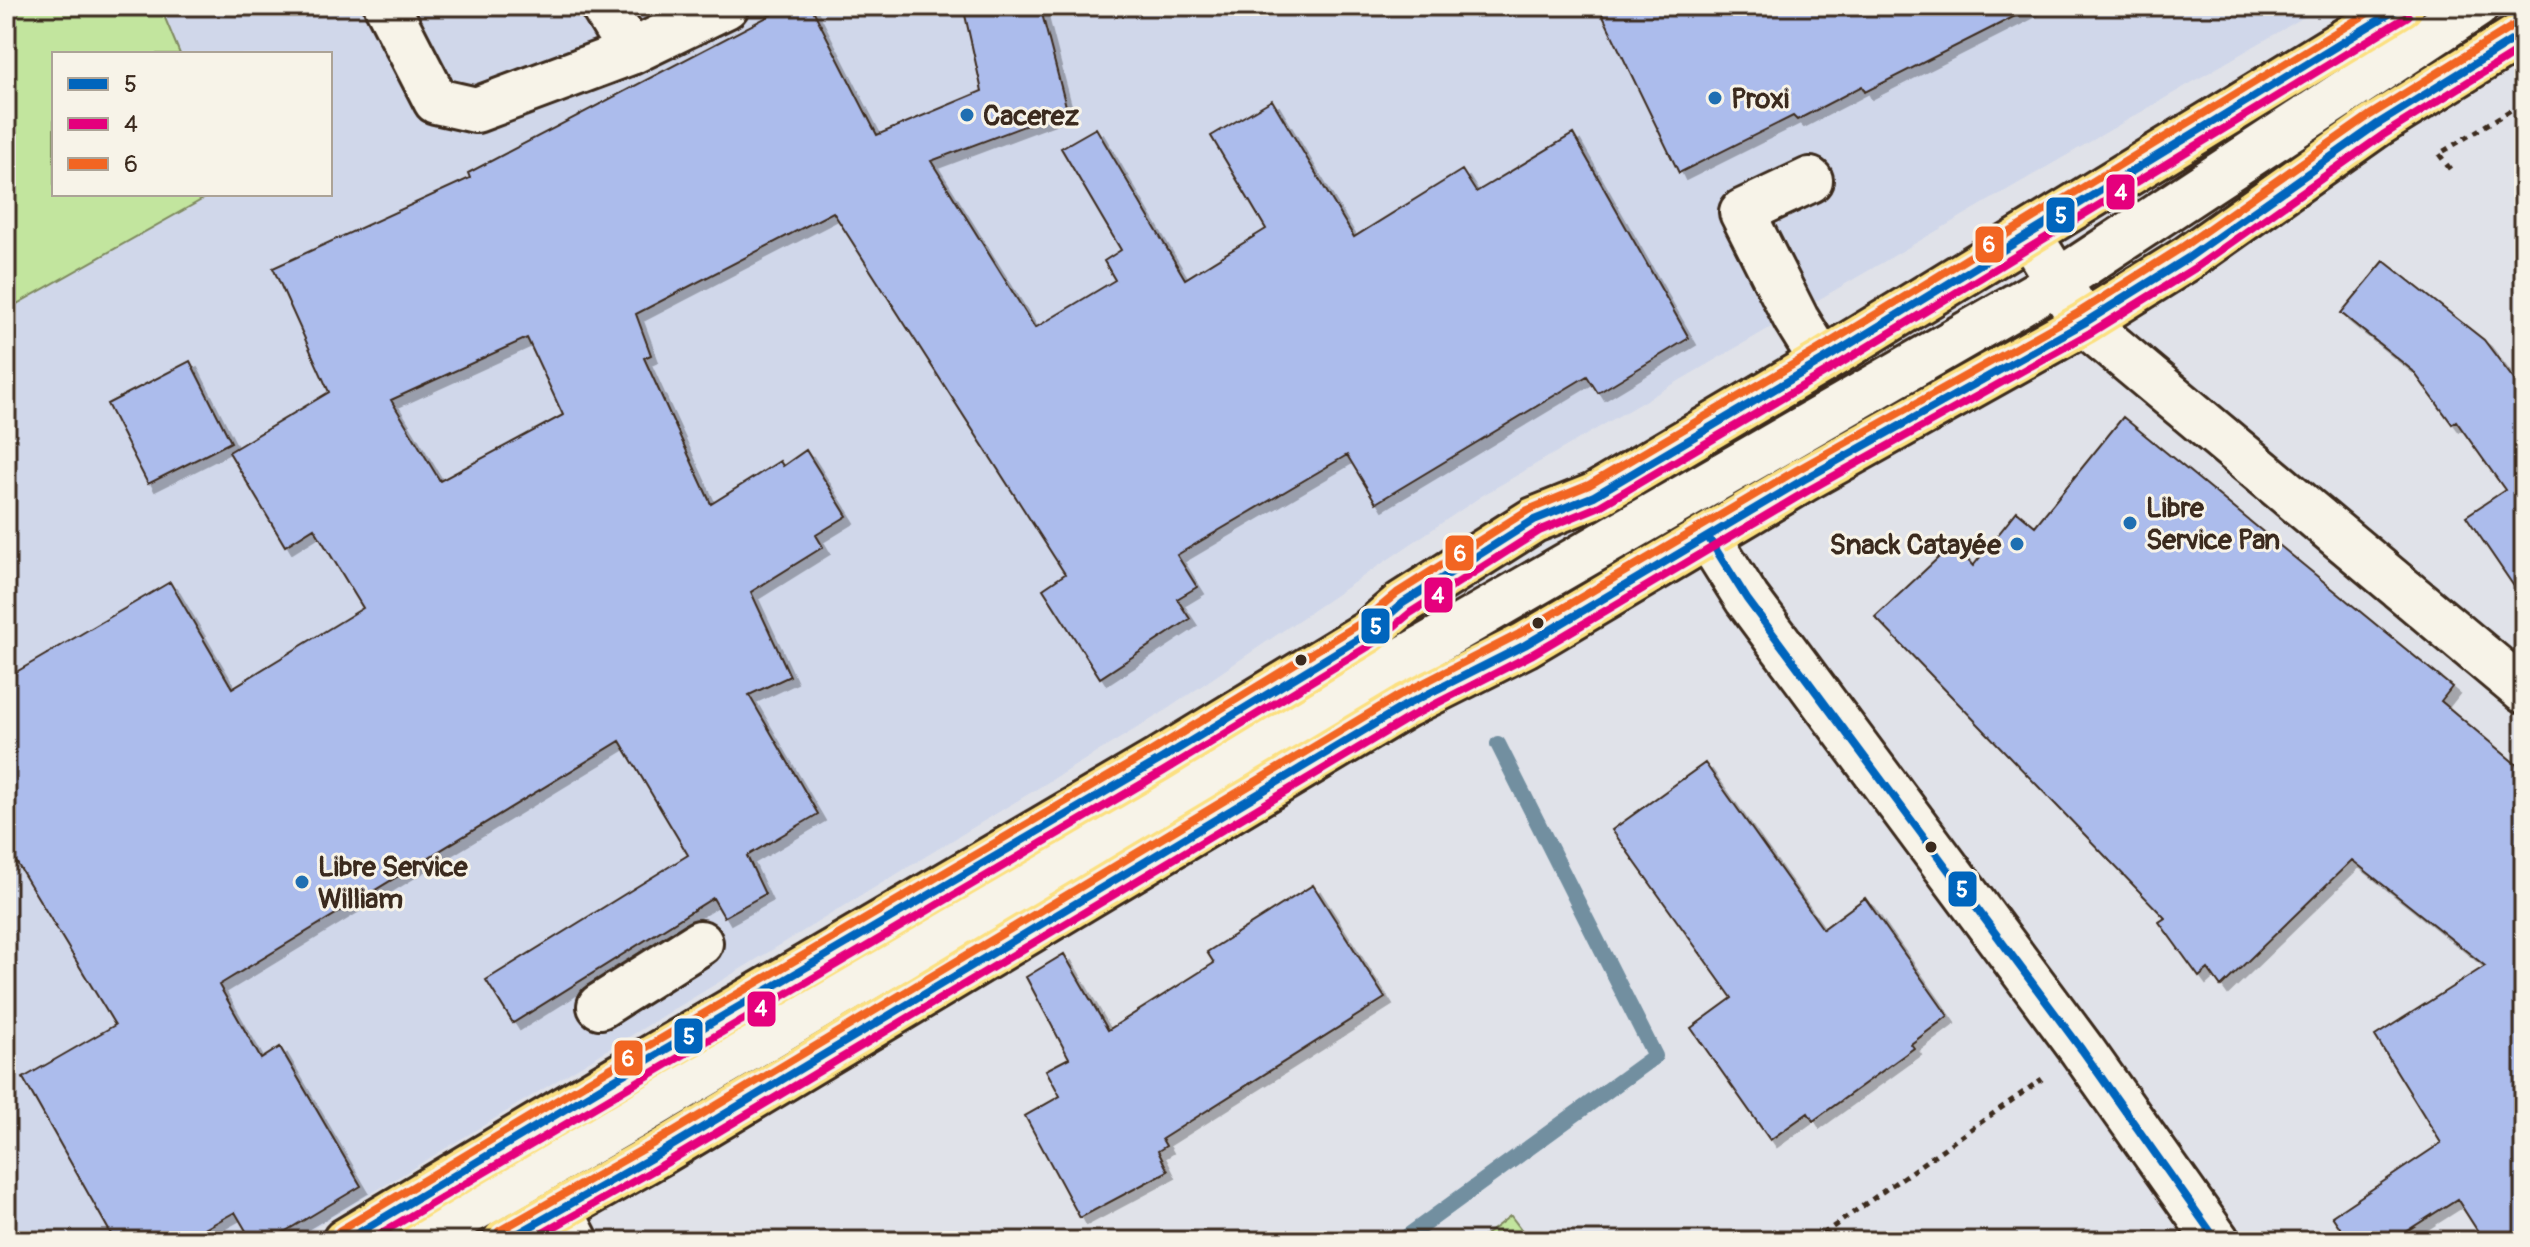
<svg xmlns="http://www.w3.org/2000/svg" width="2530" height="1247" viewBox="0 0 2530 1247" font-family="Pangolin,sans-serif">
  <defs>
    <filter id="shadow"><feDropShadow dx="7" dy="7" stdDeviation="0" flood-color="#0004"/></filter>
  </defs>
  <rect width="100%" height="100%" fill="#e0e2e9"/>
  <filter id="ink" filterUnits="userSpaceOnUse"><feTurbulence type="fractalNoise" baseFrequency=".0125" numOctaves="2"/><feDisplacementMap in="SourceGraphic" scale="16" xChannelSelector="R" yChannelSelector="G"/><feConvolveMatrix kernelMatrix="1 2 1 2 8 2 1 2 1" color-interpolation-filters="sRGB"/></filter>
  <g filter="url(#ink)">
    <path fill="#d0d7ea" d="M 160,6 L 2323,6 L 1483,495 L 1160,714 L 293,1241 L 6,1241 L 6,310 L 212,194 L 330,194 L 330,54 L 180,54 Z"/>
    <path fill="#c2e59e" stroke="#7e885e" stroke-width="2" d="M 6,6 L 160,6 L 180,54 L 54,54 L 54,194 L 212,194 L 6,310 Z
      M 1511,1216 L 1530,1241 L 1478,1241 L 1510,1216 Z"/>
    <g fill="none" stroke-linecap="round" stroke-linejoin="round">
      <path stroke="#728fa0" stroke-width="16" d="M 1401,1241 L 1655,1056 L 1498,744"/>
    </g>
    <path fill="#acbcec" stroke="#3b2a1e" stroke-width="2" fill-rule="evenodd" filter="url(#shadow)" d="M 788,6 L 811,6 L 877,135 L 982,91 L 963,6 L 1040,6 L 1067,110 L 931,161 L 1035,328 L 1115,280 L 1104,261 L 1121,250 L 1061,148 L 1096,128 L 1185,279 L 1266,229 L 1211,136 L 1272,100 L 1354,237 L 1462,170 L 1476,192 L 1573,134 L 1689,338 L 1598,393 L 1587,376 L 1376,503 L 1347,455 L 1177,555 L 1197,587 L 1177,599 L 1190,619 L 1100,678 L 1043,589 L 1065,574 L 833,212 L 636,314 L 651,355 L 644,358 L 711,504 L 780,461 L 783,466 L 806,450 L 847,516 L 816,535 L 823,547 L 751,592 L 790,676 L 749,695 L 818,814 L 747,856 L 765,894 L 724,917 L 713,898 L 513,1023 L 486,980 L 688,855 L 620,741 L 219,985 L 261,1059 L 280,1047 L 361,1186 L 269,1241 L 252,1241 L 235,1212 L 183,1241 L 115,1241 L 23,1078 L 115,1025 L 6,845 L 6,678 L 170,582 L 232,688 L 363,608 L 314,528 L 285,546 L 229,452 L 329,392 L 273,268 L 470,178 L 468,173 ZM 527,338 L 563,415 L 440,481 L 391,400 Z
      M 1598,6 L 2035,6 L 1865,92 L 1862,86 L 1797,120 L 1793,116 L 1679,173 Z
      M 2384,261 L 2484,340 L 2524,393 L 2524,601 L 2466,516 L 2505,490 L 2456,421 L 2452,424 L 2413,371 L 2341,313 Z
      M 190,361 L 231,442 L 148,484 L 107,404 Z
      M 2123,417 L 2452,687 L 2441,701 L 2524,771 L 2524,1241 L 2484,1241 L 2457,1199 L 2391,1241 L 2349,1241 L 2332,1216 L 2441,1143 L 2375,1036 L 2485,966 L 2352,860 L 2221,987 L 2208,969 L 2199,977 L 2159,922 L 2165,918 L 1875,617 L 1953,544 L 1973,566 L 2017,511 L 2035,526 Z
      M 1705,763 L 1823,929 L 1865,898 L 1948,1016 L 1911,1044 L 1914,1048 L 1813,1121 L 1808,1113 L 1770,1140 L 1691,1028 L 1732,998 L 1612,830 Z
      M 1313,885 L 1385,998 L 1162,1139 L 1166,1146 L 1158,1151 L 1168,1171 L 1080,1218 L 1025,1116 L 1060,1096 L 1046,1070 L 1069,1058 L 1026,977 L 1064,954 L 1108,1030 L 1214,963 L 1207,952 Z"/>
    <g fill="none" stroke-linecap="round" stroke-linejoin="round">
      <g stroke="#3b2a1e" stroke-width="50">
        <path id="minor" d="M 387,6 L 436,101 L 476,110 L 631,52 L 726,6
          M 603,6 L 631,52
          M 1810,180 L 1742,212 L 1796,319 L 1822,361
          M 2029,235 L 2084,323 L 2524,691
          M 1708,537 L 1747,599 L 2082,1050 L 2217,1241
          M 600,1006 L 700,943
          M 560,1210 L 576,1241
          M 418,1241 L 638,1114 L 1387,669 L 2057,282 L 2476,6"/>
      </g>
      <g stroke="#3b2a1e" stroke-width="50">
        <path id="major" d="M 345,1241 L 617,1078 L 1158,761 L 1368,633 L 1403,603 L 1534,520 L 1594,496 L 1822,361 L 2402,6
          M 505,1241 L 660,1153 L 1406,705 L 1525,645 L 1803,480 L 2084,323 L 2188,258 L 2376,125 L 2524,33"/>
      </g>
      <path stroke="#3b2a1e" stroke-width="5" stroke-dasharray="6 6" stroke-linecap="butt" d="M 2450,169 L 2439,154 L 2524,102
        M 1813,1241 L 2042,1079"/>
      <use href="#minor" stroke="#f7f3e8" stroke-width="44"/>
      <use href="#major" stroke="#fce080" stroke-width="44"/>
      <g stroke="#f7f3e8" stroke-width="14">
        <path id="bus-1" d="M 1708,537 L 1747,599 L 2082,1050 L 2217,1241
          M 345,1241 L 617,1078 L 1158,761 L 1368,633 L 1403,603 L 1534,520 L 1594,496 L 1822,361 L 2402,6
          M 505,1241 L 660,1153 L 1406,705 L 1525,645 L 1803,480 L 2084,323 L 2188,258 L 2376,125 L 2524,33"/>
      </g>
      <g stroke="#f7f3e8" stroke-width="14">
        <path id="bus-2" d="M 368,1241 L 1164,771 L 1374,643 L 1410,613 L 1539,531 L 1600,506 L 1828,371 L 2408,16
          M 529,1241 L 666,1163 L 1412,716 L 1531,655 L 1809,490 L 2090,333 L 2195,268 L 2383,135 L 2524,47"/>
      </g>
      <g stroke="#f7f3e8" stroke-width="14">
        <path id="bus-3" d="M 339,1231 L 611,1068 L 1152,751 L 1361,623 L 1397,593 L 1528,510 L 1589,485 L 1816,351 L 2379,6
          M 499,1231 L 654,1143 L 1400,695 L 1519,634 L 1797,470 L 2078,313 L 2181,248 L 2370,115 L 2518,23"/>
      </g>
      <use href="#bus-1" stroke="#0065bd" stroke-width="8"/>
      <use href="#bus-2" stroke="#e5007d" stroke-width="8"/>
      <use href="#bus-3" stroke="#f26522" stroke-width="8"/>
    </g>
  </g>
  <g fill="#1f6fb2" stroke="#f7f3e8" stroke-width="3">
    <circle cx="1715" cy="98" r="8"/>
    <circle cx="967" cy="115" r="8"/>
    <circle cx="2130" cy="523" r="8"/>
    <circle cx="2017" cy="544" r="8"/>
    <circle cx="302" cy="882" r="8"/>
  </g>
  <g fill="#3b2a1e" stroke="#f7f3e8" stroke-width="3">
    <circle cx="1538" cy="623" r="7"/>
    <circle cx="1301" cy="660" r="7"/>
    <circle cx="1931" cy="847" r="7"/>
  </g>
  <g text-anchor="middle" stroke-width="6" stroke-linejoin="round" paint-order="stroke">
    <g font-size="28" font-weight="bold" fill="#3b2a1e" stroke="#f7f3e8" text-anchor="start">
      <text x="1731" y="108">Proxi</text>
      <text x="983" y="125">Cacerez</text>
      <text x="2146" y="517">Libre<tspan x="2146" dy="32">Service Pan</tspan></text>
      <text x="2001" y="554" text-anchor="end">Snack Catayée</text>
      <text x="318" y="876">Libre Service<tspan x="318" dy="32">William</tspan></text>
    </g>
  </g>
  <g stroke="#f7f3e8" stroke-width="3">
    <rect x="2105" y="173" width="31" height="38" rx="8" fill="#e5007d"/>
    <rect x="2045" y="196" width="31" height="38" rx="8" fill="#0065bd"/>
    <rect x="1974" y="225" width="31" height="39" rx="8" fill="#f26522"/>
    <rect x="1444" y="534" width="31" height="38" rx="8" fill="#f26522"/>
    <rect x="1423" y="576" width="31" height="38" rx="8" fill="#e5007d"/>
    <rect x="1360" y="607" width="31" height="38" rx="8" fill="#0065bd"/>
    <rect x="1947" y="870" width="31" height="38" rx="8" fill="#0065bd"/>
    <rect x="746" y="990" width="31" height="38" rx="8" fill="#e5007d"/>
    <rect x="673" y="1017" width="31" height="38" rx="8" fill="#0065bd"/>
    <rect x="613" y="1039" width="31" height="38" rx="8" fill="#f26522"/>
  </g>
  <g font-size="22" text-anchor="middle" font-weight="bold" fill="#fff">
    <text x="2121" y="200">4</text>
    <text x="2061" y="223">5</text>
    <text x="1989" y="252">6</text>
    <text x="1460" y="561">6</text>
    <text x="1438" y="603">4</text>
    <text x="1376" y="634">5</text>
    <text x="1962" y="897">5</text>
    <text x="761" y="1016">4</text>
    <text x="689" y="1044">5</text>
    <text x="628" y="1066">6</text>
  </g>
  <rect width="2530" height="1247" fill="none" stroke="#f7f3e8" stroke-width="32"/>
  <rect x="16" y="16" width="2498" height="1215" fill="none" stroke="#3b2a1e" stroke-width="3" filter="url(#ink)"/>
  <rect x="52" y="52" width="280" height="144" fill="#f7f3e8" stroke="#aca397" stroke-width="2"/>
  <rect x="68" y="78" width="40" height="12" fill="#0065bd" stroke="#aca397" stroke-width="2"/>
  <text x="124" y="92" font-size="24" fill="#3b2a1e">5</text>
  <rect x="68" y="118" width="40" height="12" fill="#e5007d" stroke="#aca397" stroke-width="2"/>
  <text x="124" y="132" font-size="24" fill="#3b2a1e">4</text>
  <rect x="68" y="158" width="40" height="12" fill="#f26522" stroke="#aca397" stroke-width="2"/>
  <text x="124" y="172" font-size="24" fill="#3b2a1e">6</text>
</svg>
